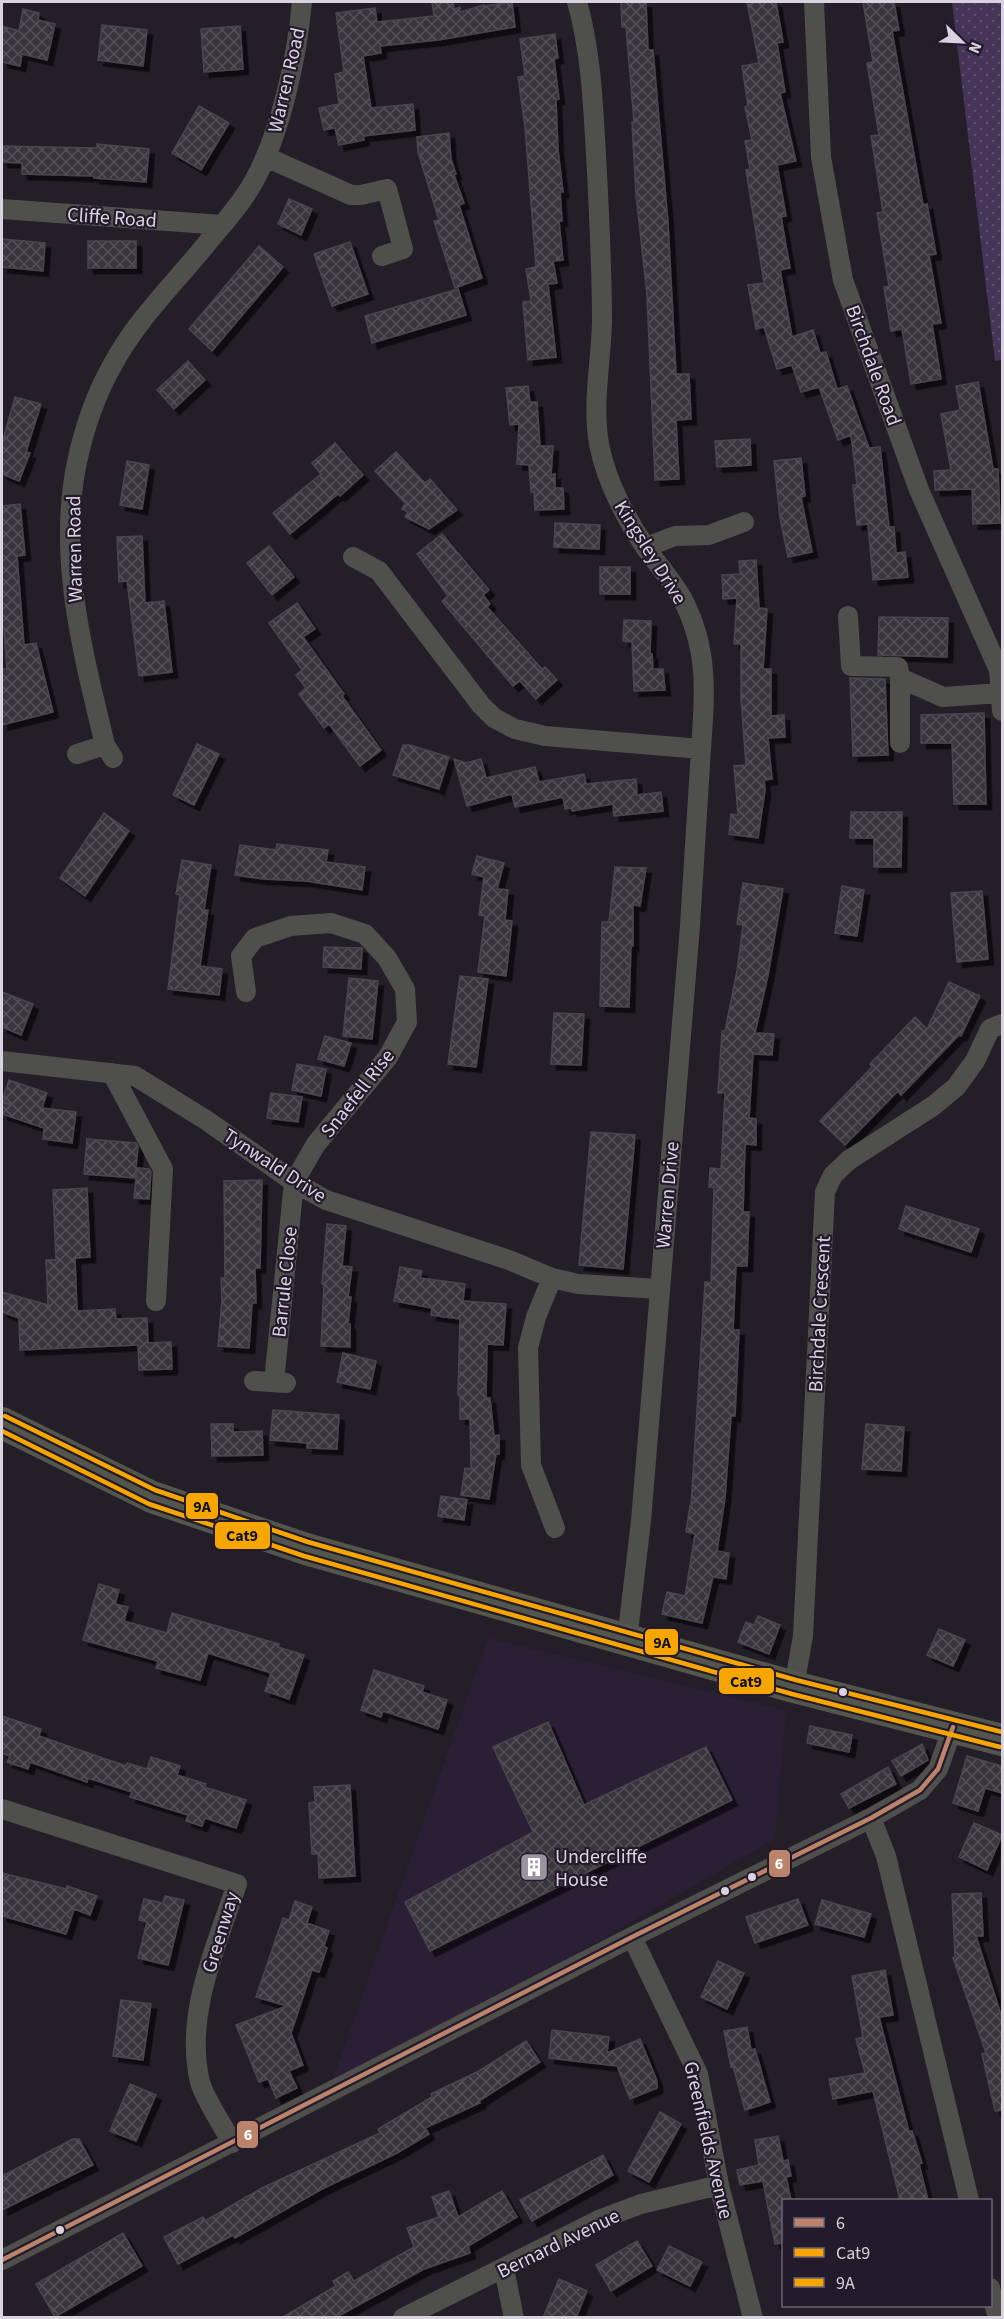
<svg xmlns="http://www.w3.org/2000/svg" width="1004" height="2319" viewBox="0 0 1004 2319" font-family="'Source Sans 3',sans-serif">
  <defs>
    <pattern id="garden-dots" width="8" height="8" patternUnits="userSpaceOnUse" patternTransform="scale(1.5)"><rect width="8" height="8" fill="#453457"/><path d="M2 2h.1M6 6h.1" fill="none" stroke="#5f506f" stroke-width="1.8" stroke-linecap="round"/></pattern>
    <pattern id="building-cross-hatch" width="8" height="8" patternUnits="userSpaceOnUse" patternTransform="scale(1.5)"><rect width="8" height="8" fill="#39353e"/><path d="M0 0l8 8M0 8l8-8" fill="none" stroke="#555159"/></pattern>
    <filter id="shadow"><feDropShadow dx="5.5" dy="5.5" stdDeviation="0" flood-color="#0009"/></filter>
  </defs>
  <rect width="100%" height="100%" fill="#231e28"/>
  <path fill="#2a1f35" d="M 488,1638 L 786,1710 L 775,1839 L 465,2018 L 333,2079 Z"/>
  <path fill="url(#garden-dots)" d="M 952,2 L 1002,2 L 1002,360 L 995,361 Z"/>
  <path fill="url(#building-cross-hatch)" stroke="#4a454f" stroke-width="1.5" filter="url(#shadow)" d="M 432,2 L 453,2 L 454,9 L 460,7 L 460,12 L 484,5 L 484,6 L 512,2 L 515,27 L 438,40 L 380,46 L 381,53 L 363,56 L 371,108 L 413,104 L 415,130 L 363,136 L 364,140 L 339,145 L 335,128 L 324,130 L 319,108 L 339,104 L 335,74 L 344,72 L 336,13 L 375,8 L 377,22 L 434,16 Z
    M 621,2 L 646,2 L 648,50 L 653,50 L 668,223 L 676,374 L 689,374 L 691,419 L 676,420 L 679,479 L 655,480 L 647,295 L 636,195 L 632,122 L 634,122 L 626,27 L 622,27 Z
    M 747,2 L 776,2 L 783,42 L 777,43 L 785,92 L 780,93 L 796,161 L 777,165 L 786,216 L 781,217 L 790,268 L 780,270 L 792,337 L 813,330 L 820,353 L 826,352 L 837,389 L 847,386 L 869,448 L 880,447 L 889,527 L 894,527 L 896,553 L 905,552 L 908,577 L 873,580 L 868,524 L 857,525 L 853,485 L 857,485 L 851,435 L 838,440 L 819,387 L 801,392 L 792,365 L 777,369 L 764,327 L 756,329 L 748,285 L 764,283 L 746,170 L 750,169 L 745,141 L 752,140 L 745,107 L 748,106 L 742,66 L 759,63 Z
    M 863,2 L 894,2 L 899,30 L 892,31 L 923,205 L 927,204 L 936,254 L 929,255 L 941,323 L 932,324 L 941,379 L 911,384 L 902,329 L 891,331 L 884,287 L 889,286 L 877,213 L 883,212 L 871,136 L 879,135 L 867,63 L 873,62 Z
    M 23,9 L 39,13 L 38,20 L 55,24 L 47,60 L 22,54 L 20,66 L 2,62 L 2,26 L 19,31 Z
    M 102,25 L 147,30 L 143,66 L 98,60 Z
    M 240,26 L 243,69 L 204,72 L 201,29 Z
    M 555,34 L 558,58 L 554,59 L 559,99 L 556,100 L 558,150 L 563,192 L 560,192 L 562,221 L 559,221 L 563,260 L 553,261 L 557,283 L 548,284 L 556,357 L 528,360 L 523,302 L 531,301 L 526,269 L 536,267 L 525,127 L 518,77 L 525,76 L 520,39 Z
    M 199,106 L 229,123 L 201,170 L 172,153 Z
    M 449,133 L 451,159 L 456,174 L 454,175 L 464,203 L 459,205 L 482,278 L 455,288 L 434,221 L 439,220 L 418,152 L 417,137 Z
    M 97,144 L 149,149 L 146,182 L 94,178 L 94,176 L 22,174 L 22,163 L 2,162 L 2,146 L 97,148 Z
    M 289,199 L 312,209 L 301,235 L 278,224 Z
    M 2,239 L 45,243 L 43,271 L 2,267 Z
    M 88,241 L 136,241 L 136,268 L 88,268 Z
    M 350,242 L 368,294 L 332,306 L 314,254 Z
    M 259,246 L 283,267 L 212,351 L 189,329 Z
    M 458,289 L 466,315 L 372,343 L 365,316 Z
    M 188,361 L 205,380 L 174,409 L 157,390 Z
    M 978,382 L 993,469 L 998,469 L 1000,523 L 973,524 L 972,489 L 935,490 L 934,471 L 951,470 L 941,414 L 960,410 L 956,386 Z
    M 528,386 L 530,402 L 537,402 L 540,446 L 553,446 L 551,475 L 555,474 L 555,488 L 563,488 L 564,509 L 535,510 L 534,492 L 531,492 L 529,465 L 517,464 L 519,424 L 510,425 L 506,388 Z
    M 15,397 L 41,404 L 26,452 L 30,453 L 19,481 L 2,474 L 2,443 Z
    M 750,439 L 751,465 L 717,467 L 715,441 Z
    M 335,443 L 363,475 L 340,496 L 338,494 L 290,534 L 273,513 L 321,474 L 312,463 Z
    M 396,452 L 425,483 L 430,479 L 457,510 L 429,529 L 405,517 L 408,512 L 402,509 L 405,503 L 375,471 Z
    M 801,458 L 805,496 L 801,497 L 812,552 L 788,557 L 780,518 L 774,461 Z
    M 127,461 L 149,465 L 142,509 L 120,505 Z
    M 20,504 L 25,555 L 17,556 L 24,645 L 36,643 L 53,712 L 2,725 L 2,669 L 7,669 L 4,628 L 2,628 L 2,506 Z
    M 555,523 L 600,525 L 599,549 L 554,547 Z
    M 442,534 L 489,590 L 483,595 L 490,604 L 487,607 L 542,669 L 545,667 L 557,680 L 536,699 L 520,681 L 513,686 L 442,601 L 448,596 L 417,554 Z
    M 142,536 L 145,603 L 164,601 L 172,672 L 139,676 L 127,581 L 119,582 L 117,537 Z
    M 269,546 L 294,577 L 272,595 L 247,563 Z
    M 756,560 L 759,608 L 767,609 L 763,669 L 771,669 L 771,716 L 784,715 L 785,737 L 768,738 L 772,779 L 764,780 L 765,790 L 758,838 L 729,834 L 731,814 L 738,815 L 734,766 L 746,765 L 741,698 L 741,644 L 734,644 L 737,598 L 723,599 L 722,575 L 740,574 L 739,561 Z
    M 600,567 L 630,567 L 630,594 L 600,594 Z
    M 297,603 L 315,629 L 303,637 L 344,694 L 342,696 L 381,750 L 360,766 L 329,724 L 324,728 L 299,694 L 306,688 L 296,675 L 302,670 L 269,623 Z
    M 879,617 L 948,618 L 947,657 L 878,655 Z
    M 624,620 L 651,621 L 650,654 L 652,654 L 653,669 L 663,669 L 665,690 L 634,691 L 632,642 L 623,641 Z
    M 850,678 L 885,679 L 888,755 L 853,756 Z
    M 984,713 L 986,804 L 954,804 L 952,743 L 921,743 L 921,715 Z
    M 197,744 L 219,754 L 194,805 L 173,795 Z
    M 403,745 L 410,745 L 449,757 L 439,789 L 393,775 Z
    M 454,759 L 466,763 L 481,759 L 486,778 L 535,767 L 539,782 L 584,774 L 586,784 L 636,779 L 637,795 L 661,792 L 663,811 L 614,816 L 613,804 L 572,811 L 571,808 L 565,809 L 563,797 L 515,807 L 512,794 L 467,806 Z
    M 851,812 L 902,812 L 901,867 L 874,867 L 874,838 L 850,838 Z
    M 104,813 L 129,831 L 85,896 L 60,878 Z
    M 277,844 L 328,850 L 326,862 L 365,867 L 362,890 L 306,881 L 263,879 L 235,875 L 240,845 L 276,850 Z
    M 477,856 L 504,863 L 497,889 L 508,890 L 505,920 L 512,921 L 506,976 L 478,972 L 485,916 L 479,915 L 484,877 L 472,874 Z
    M 182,860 L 211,865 L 204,910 L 208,910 L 200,966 L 222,969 L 219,995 L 168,989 L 180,895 L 176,894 Z
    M 615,867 L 646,868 L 640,906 L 633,905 L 633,946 L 631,946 L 629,1007 L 600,1006 L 602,922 L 609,922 Z
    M 743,883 L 783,889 L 768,975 L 755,1033 L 774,1034 L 772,1055 L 753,1054 L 749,1118 L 756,1119 L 756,1145 L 745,1144 L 743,1212 L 749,1212 L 747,1266 L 736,1266 L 733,1330 L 739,1330 L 735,1416 L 731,1416 L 725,1498 L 717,1551 L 729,1553 L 726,1579 L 713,1577 L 702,1623 L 662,1614 L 667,1592 L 685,1596 L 695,1534 L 686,1532 L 690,1506 L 691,1507 L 705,1282 L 711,1283 L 714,1187 L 709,1187 L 710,1168 L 721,1169 L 725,1093 L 718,1093 L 722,1031 L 725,1031 L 737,971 L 743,925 L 737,924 Z
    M 842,886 L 864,890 L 857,936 L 835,933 Z
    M 982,891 L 988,959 L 957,962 L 951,893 Z
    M 324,947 L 362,948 L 361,969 L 323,967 Z
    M 460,976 L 488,979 L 476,1067 L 448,1064 Z
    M 349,978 L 378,981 L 372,1039 L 343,1036 Z
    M 949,982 L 980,996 L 961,1036 L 959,1035 L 901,1095 L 898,1091 L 845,1145 L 820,1121 L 872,1067 L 870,1064 L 915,1017 L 927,1029 Z
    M 2,992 L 33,1004 L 21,1035 L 2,1027 Z
    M 554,1013 L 584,1014 L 581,1065 L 551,1064 Z
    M 325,1036 L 351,1043 L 344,1066 L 318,1059 Z
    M 297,1064 L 326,1069 L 321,1096 L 292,1090 Z
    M 9,1080 L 47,1093 L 42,1108 L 76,1112 L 72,1143 L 43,1139 L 44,1128 L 2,1114 L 2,1103 L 12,1105 L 2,1101 Z
    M 271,1093 L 302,1097 L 298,1122 L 267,1118 Z
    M 591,1132 L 635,1135 L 623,1269 L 579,1265 Z
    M 87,1139 L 136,1143 L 138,1147 L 135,1178 L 84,1174 Z
    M 137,1168 L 149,1169 L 151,1172 L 149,1199 L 134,1198 Z
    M 262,1180 L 260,1268 L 255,1268 L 256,1303 L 252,1303 L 249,1348 L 218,1346 L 222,1299 L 221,1278 L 225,1278 L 224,1181 Z
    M 87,1188 L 90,1257 L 75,1258 L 77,1311 L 115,1309 L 116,1319 L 147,1318 L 148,1343 L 171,1342 L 172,1369 L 139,1370 L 138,1345 L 20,1350 L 19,1318 L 2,1312 L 2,1292 L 48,1305 L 46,1260 L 56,1260 L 53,1190 Z
    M 906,1206 L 979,1229 L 971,1252 L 899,1229 Z
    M 327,1224 L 346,1226 L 342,1266 L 352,1267 L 348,1297 L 351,1297 L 348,1324 L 350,1324 L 350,1347 L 321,1346 L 324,1284 L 322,1284 Z
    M 400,1267 L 422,1271 L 420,1278 L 465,1284 L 463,1301 L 506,1304 L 503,1345 L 487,1344 L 486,1398 L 490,1398 L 494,1436 L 499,1435 L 499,1454 L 496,1454 L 489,1499 L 461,1495 L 465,1468 L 471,1469 L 470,1419 L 460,1419 L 460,1395 L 458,1395 L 460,1319 L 431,1315 L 432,1308 L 394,1301 Z
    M 343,1353 L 376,1361 L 370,1389 L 337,1382 Z
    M 273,1410 L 339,1415 L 337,1449 L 307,1448 L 307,1443 L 270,1440 Z
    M 211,1424 L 233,1424 L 233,1432 L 262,1431 L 263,1455 L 212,1456 Z
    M 866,1424 L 904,1427 L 901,1471 L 862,1469 Z
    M 441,1496 L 467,1500 L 464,1520 L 438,1516 Z
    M 99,1584 L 119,1590 L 115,1604 L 128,1607 L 124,1621 L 167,1633 L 172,1613 L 279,1644 L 278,1647 L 304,1655 L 289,1699 L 265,1691 L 271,1673 L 208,1653 L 200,1680 L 156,1668 L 158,1661 L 83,1640 Z
    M 758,1616 L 780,1625 L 769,1654 L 738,1642 L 746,1622 L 754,1625 Z
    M 939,1629 L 965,1640 L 953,1666 L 927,1655 Z
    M 374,1670 L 424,1686 L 422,1692 L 447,1700 L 438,1729 L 383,1711 L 381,1717 L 361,1710 Z
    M 2,1716 L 41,1729 L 39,1736 L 126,1766 L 127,1763 L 147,1769 L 151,1757 L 180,1766 L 177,1775 L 206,1784 L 204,1787 L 246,1800 L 236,1828 L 205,1818 L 202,1826 L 186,1821 L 188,1815 L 130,1797 L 132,1792 L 88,1778 L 87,1782 L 30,1762 L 28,1769 L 7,1762 L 10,1756 L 2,1753 Z
    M 548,1722 L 584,1805 L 706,1747 L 732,1800 L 430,1951 L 405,1902 L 533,1832 L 493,1747 Z
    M 810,1726 L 852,1735 L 849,1752 L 807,1743 Z
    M 922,1744 L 928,1760 L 901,1776 L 892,1761 Z
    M 967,1756 L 1002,1766 L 1002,1793 L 985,1788 L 978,1811 L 953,1803 Z
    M 888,1767 L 896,1784 L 849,1808 L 841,1794 Z
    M 350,1785 L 355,1876 L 319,1878 L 318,1854 L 312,1854 L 309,1803 L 315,1802 L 314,1787 Z
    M 974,1823 L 1002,1835 L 987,1870 L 959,1857 Z
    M 2,1873 L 66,1889 L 67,1886 L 97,1896 L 90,1915 L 74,1909 L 66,1934 L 2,1916 Z
    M 981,1893 L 983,1936 L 976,1936 L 1002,2018 L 1002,2110 L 995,2111 L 982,2054 L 986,2053 L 953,1958 L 955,1957 L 952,1894 Z
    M 165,1896 L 184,1900 L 168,1965 L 138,1958 L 147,1922 L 139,1920 L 144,1899 L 163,1903 Z
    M 798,1899 L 808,1925 L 755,1943 L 746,1917 Z
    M 822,1900 L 871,1914 L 864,1937 L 815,1924 Z
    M 295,1901 L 312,1907 L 307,1923 L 329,1931 L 324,1946 L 327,1948 L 319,1972 L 312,1970 L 291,2033 L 303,2065 L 289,2071 L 297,2088 L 276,2098 L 268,2079 L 259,2082 L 236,2025 L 287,2006 L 256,1997 L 283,1918 L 289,1920 Z
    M 718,1961 L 744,1973 L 727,2009 L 701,1997 Z
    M 885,1970 L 893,2015 L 879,2017 L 909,2132 L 912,2131 L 922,2163 L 919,2164 L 928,2200 L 900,2200 L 873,2091 L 833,2099 L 829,2079 L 865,2073 L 856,2039 L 863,2037 L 852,1976 Z
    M 121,2000 L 151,2004 L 143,2060 L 113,2056 Z
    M 747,2027 L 751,2050 L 755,2049 L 770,2102 L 745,2110 L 733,2066 L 731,2067 L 724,2031 Z
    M 552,2030 L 609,2037 L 607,2053 L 640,2039 L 657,2081 L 657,2088 L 630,2099 L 617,2066 L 549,2058 Z
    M 526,2041 L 540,2062 L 479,2101 L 480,2103 L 425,2128 L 429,2134 L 397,2153 L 322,2189 L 235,2238 L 233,2235 L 178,2264 L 164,2237 L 203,2217 L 205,2221 L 262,2188 L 380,2133 L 378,2129 L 432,2097 L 431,2094 L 479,2071 Z
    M 130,2084 L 156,2095 L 136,2141 L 110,2131 Z
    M 660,2112 L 681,2124 L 649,2182 L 628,2171 Z
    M 778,2136 L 783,2161 L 788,2160 L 791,2176 L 786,2177 L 791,2200 L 783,2200 L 783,2243 L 775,2244 L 763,2181 L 740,2185 L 737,2170 L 759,2165 L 755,2140 Z
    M 73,2139 L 79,2139 L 93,2165 L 2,2210 L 2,2176 Z
    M 603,2155 L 613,2175 L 532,2221 L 520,2200 Z
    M 449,2191 L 458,2217 L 502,2191 L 517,2217 L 468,2246 L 470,2253 L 424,2269 L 335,2318 L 281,2318 L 336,2286 L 333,2281 L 348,2272 L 354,2281 L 414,2247 L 407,2228 L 439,2217 L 432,2197 Z
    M 123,2233 L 142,2266 L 55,2317 L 36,2284 Z
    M 637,2241 L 652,2266 L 611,2291 L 596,2265 Z
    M 669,2246 L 702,2262 L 690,2286 L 657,2270 Z
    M 559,2279 L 587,2291 L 576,2318 L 543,2318 Z"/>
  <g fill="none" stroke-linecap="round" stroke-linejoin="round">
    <path stroke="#4f504c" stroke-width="20" d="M 814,2 L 821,157 L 843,280 L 919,490 L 999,670 L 1002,711
      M 266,157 L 351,195 L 361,195 L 387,189 L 403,249 L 382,256
      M 2,209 L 222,225
      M 646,547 L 675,536 L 709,535 L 744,522
      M 353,557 L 379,571 L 481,705 L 494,718 L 515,729 L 545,736 L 701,749 C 705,694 709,649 682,598 C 672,580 657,564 645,547 C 624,515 606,481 599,444 C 592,403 601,363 602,322 C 602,266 599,210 596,154 C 593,103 591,51 577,2
      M 848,616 L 851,666 L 898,667 L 900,678 L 943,697 L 1001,693
      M 900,743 L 900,678
      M 105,745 C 83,653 57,557 77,462 C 84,429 96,394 113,364 C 137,319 176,282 208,242 C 224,223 242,203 254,181 C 281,132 297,57 302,2
      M 77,754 L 105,745 L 113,758
      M 246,992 L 241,956 L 255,938 L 291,926 L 331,923 L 365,934 L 387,958 L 405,989 L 407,1022 L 388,1057 L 316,1144 L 294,1182 L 274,1382
      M 2,1061 L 135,1076 L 206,1120 L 294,1182 L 326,1200 L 509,1260 L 552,1278 L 578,1284 L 659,1289
      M 112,1073 L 163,1169 L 156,1301
      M 552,1278 L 536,1317 L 528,1348 L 531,1465 L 555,1528
      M 254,1381 L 286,1383
      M 627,1640 L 641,1521 L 690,926 L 701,749
      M 794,1687 L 803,1636 L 825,1192 L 833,1175 L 849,1160 L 933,1106 L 956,1087 L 975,1061 L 990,1029 L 1002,1024
      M 2,1809 L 237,1884 C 216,1947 184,2015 200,2082 C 204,2098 224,2127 232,2143
      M 871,1818 L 886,1856 L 969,2200
      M 632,1937 L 698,2074 L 719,2185 L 753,2318
      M 2,2260 L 632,1937 L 871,1818 L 920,1790 L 938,1769 L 953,1727
      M 504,2269 L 514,2318
      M 990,2288 L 998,2318
      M 403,2318 L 601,2219 L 641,2204 L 719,2185"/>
    <path stroke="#53564d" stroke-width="32" d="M 2,1423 L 152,1497 L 306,1549 L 794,1687 L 1002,1740"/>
    <g stroke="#231a2c" stroke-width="9">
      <path id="bus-1" d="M 2,2260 L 632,1937 L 871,1818 L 920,1790 L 938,1769 L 953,1727"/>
    </g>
    <g stroke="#231a2c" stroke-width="9">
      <path id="bus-2" d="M 2,1431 L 149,1504 L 304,1556 L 792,1694 L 1000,1747"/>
    </g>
    <g stroke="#231a2c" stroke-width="9">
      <path id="bus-3" d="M 5,1416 L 155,1490 L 308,1542 L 796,1680 L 1002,1732"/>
    </g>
    <use href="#bus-1" stroke="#bc836b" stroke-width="4.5"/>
    <use href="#bus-2" stroke="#f7a600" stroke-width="4.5"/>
    <use href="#bus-3" stroke="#f7a600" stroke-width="4.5"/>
  </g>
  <defs>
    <g id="building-square" transform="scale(1.5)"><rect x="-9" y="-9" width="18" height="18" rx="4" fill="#99949f" stroke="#231a2c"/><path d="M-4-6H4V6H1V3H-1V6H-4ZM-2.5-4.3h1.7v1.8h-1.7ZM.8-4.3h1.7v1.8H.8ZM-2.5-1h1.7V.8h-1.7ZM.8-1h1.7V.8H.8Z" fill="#fff"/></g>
  </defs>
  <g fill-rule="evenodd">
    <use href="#building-square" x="534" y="1867"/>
  </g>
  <g fill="#d9d3df" stroke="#231a2c" stroke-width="2">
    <circle cx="843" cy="1692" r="5"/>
    <circle cx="752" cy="1877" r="5"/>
    <circle cx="725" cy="1891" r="5"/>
    <circle cx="60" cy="2230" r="5"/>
  </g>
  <g text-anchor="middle" stroke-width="4.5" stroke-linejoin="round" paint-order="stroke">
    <g font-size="20" fill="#d9d3df" stroke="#231a2c">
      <text transform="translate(286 80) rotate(-77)" y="7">Warren Road</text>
      <text transform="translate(112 217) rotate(4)" y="7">Cliffe Road</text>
      <text transform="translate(874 365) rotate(70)" y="7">Birchdale Road</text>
      <text transform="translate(74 549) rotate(-91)" y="7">Warren Road</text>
      <text transform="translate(651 552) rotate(58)" y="7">Kingsley Drive</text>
      <text transform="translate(357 1093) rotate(-52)" y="7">Snaefell Rise</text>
      <text transform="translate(275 1165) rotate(33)" y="7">Tynwald Drive</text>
      <text transform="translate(667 1195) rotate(-85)" y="7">Warren Drive</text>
      <text transform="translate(284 1282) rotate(-84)" y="7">Barrule Close</text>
      <text transform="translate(819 1314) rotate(-87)" y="7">Birchdale Crescent</text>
      <text transform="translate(220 1932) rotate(-73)" y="7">Greenway</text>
      <text transform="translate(709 2140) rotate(77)" y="7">Greenfields Avenue</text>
      <text transform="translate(558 2243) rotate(-26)" y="7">Bernard Avenue</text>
    </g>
    <g font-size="20" fill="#d9d3df" stroke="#231a2c" text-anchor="start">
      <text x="555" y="1863">Undercliffe<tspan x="555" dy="23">House</tspan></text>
    </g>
  </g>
  <g stroke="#231a2c" stroke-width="2">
    <rect x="185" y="1492" width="34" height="28" rx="6" fill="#f7a600"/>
    <rect x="214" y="1521" width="57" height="29" rx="6" fill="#f7a600"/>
    <rect x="644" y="1628" width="35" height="28" rx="6" fill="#f7a600"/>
    <rect x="718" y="1667" width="57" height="28" rx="6" fill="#f7a600"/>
    <rect x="768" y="1849" width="23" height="29" rx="6" fill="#bc836b"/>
    <rect x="236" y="2120" width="23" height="29" rx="6" fill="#bc836b"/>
  </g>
  <g font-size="16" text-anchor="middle" font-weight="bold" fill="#fff">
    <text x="779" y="1869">6</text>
    <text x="248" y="2140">6</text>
  </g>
  <g font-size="16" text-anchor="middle" font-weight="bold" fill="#111">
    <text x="202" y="1512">9A</text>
    <text x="242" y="1541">Cat9</text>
    <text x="662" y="1648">9A</text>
    <text x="746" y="1687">Cat9</text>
  </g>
  <rect width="1004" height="2319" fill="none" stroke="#d9d3df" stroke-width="6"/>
  <rect x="782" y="2199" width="210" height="108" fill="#231a2c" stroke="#6c6474" stroke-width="1.5"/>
  <rect x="794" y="2218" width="30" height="9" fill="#bc836b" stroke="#6c6474" stroke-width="1.5"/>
  <text x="836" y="2229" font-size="18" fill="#d9d3df">6</text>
  <rect x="794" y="2248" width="30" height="9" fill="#f7a600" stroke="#6c6474" stroke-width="1.5"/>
  <text x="836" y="2259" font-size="18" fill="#d9d3df">Cat9</text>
  <rect x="794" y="2278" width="30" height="9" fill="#f7a600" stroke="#6c6474" stroke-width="1.5"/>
  <text x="836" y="2289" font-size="18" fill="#d9d3df">9A</text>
  <g transform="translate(962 42) rotate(114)" stroke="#231a2c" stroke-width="4.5" paint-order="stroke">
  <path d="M0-4.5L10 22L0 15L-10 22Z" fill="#d9d3df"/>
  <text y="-9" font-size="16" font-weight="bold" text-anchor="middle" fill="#d9d3df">N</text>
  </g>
</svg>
